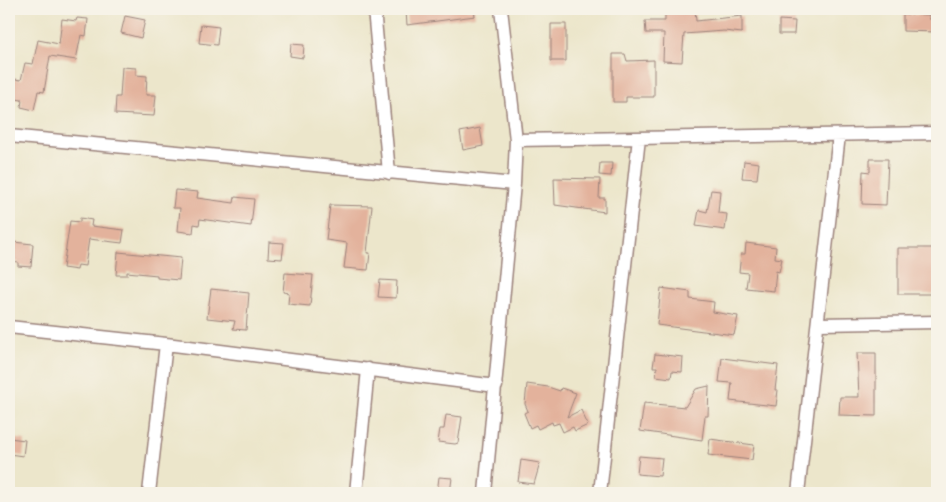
<svg xmlns="http://www.w3.org/2000/svg" width="946" height="502" viewBox="0 0 946 502" font-family="Kalam,sans-serif">
  <rect width="100%" height="100%" fill="#f7f3e8"/>
  <filter id="ink" filterUnits="userSpaceOnUse"><feTurbulence type="fractalNoise" baseFrequency=".02" numOctaves="2"/><feDisplacementMap in="SourceGraphic" scale="10" xChannelSelector="R" yChannelSelector="G"/><feConvolveMatrix kernelMatrix="1 2 1 2 8 2 1 2 1" color-interpolation-filters="sRGB"/></filter>
  <filter id="wash" filterUnits="userSpaceOnUse"><feTurbulence type="fractalNoise" baseFrequency=".0096" numOctaves="4" result="noise"/><feDisplacementMap in="SourceGraphic" scale="20" xChannelSelector="R" yChannelSelector="G"/><feGaussianBlur stdDeviation="1.12" result="paint"/><feColorMatrix in="noise" values="0 0 0 0 0 0 0 0 0 0 0 0 0 0 0 0 0 1.4 0 .05"/><feComposite in="paint" operator="in"/></filter>
  <g filter="url(#wash)">
    <rect width="100%" height="100%" fill="#ece6cb"/>
    <g id="blocks">
      <path fill="#e3b29c" d="M 422,9 L 474,9 L 475,16 L 407,25 L 406,11 Z
        M 668,9 L 695,9 L 696,21 L 742,16 L 742,33 L 724,31 L 684,34 L 682,62 L 663,61 L 664,33 L 646,33 L 645,21 L 665,21 L 665,12 L 668,12 Z
        M 903,14 L 929,15 L 929,19 L 937,19 L 937,32 L 903,31 Z
        M 125,16 L 145,20 L 141,38 L 121,33 Z
        M 77,18 L 88,19 L 86,36 L 81,35 L 76,60 L 50,56 L 44,92 L 38,91 L 34,110 L 21,107 L 22,100 L 9,98 L 9,78 L 21,80 L 25,63 L 33,64 L 38,40 L 59,44 L 62,19 L 76,21 Z
        M 779,20 L 795,21 L 794,34 L 779,34 Z
        M 551,24 L 566,24 L 566,61 L 551,61 Z
        M 201,25 L 219,27 L 217,45 L 199,43 Z
        M 291,44 L 304,45 L 303,58 L 290,56 Z
        M 613,54 L 625,54 L 627,61 L 654,60 L 654,97 L 626,97 L 626,102 L 613,102 Z
        M 122,67 L 136,68 L 136,75 L 147,76 L 146,95 L 156,95 L 154,116 L 115,114 L 116,97 L 120,97 Z
        M 480,128 L 483,146 L 463,150 L 460,132 Z
        M 870,159 L 888,159 L 886,205 L 862,204 L 863,171 L 870,172 Z
        M 744,161 L 759,163 L 757,179 L 742,178 Z
        M 600,163 L 612,163 L 611,176 L 599,175 Z
        M 554,178 L 600,179 L 599,198 L 605,198 L 605,212 L 555,205 Z
        M 175,190 L 198,192 L 197,198 L 234,203 L 235,197 L 254,199 L 251,226 L 200,219 L 199,225 L 194,224 L 193,233 L 178,231 L 180,208 L 173,208 Z
        M 711,190 L 720,191 L 718,213 L 727,214 L 725,230 L 696,226 L 699,210 L 707,212 Z
        M 330,205 L 372,206 L 367,253 L 370,253 L 368,270 L 344,268 L 347,243 L 326,240 Z
        M 80,218 L 92,220 L 91,226 L 124,230 L 122,243 L 89,239 L 85,266 L 78,265 L 77,270 L 63,268 L 70,221 L 80,222 Z
        M 13,242 L 33,244 L 31,267 L 18,266 L 18,262 L 11,261 Z
        M 269,242 L 284,243 L 282,259 L 268,258 Z
        M 746,243 L 776,247 L 775,258 L 782,259 L 779,272 L 776,271 L 774,291 L 746,288 L 748,273 L 739,272 L 741,254 L 745,254 Z
        M 898,248 L 937,248 L 937,294 L 898,294 Z
        M 118,252 L 181,258 L 179,280 L 157,278 L 157,275 L 127,272 L 127,275 L 116,275 Z
        M 285,273 L 313,275 L 310,306 L 288,304 L 289,293 L 283,292 Z
        M 380,280 L 397,281 L 396,298 L 378,297 Z
        M 661,288 L 690,292 L 690,299 L 714,302 L 713,312 L 738,316 L 734,335 L 657,325 Z
        M 211,289 L 249,293 L 246,330 L 233,329 L 235,321 L 207,318 Z
        M 857,353 L 876,353 L 876,416 L 839,415 L 840,397 L 859,397 Z
        M 655,354 L 683,357 L 682,372 L 672,371 L 671,378 L 656,376 L 657,367 L 653,367 Z
        M 722,358 L 778,365 L 775,390 L 778,390 L 776,406 L 730,401 L 732,383 L 719,382 Z
        M 527,384 L 548,387 L 560,391 L 561,388 L 576,393 L 567,417 L 581,410 L 588,425 L 575,431 L 573,427 L 563,432 L 559,423 L 553,425 L 552,422 L 538,429 L 536,425 L 530,428 L 524,413 L 528,411 L 525,404 Z
        M 709,386 L 708,416 L 705,416 L 702,440 L 640,431 L 644,403 L 685,407 L 696,389 Z
        M 446,415 L 462,417 L 458,443 L 455,444 L 438,442 L 440,429 L 444,429 Z
        M 9,438 L 25,440 L 23,456 L 9,454 Z
        M 710,439 L 754,445 L 752,460 L 708,455 Z
        M 639,456 L 662,458 L 660,476 L 637,474 Z
        M 521,460 L 540,463 L 534,484 L 518,482 Z
        M 439,477 L 452,478 L 450,493 L 437,493 Z"/>
    </g>
  </g>
  <g filter="url(#ink)">
    <use href="#blocks" fill-opacity="0" stroke="#9b827b" stroke-width="1"/>
    <g fill="none" stroke-linecap="round" stroke-linejoin="round">
      <g stroke="#9b827b" stroke-width="15">
        <path id="street" d="M 374,9 L 389,173
          M 9,136 L 514,184
          M 516,140 L 937,133
          M 819,324 L 937,322
          M 9,327 L 166,344 L 496,386
          M 149,493 L 166,344
          M 356,493 L 368,369
          M 485,493 L 514,184 L 516,140 L 501,9
          M 600,493 L 639,138
          M 798,493 L 839,135"/>
      </g>
      <use href="#street" stroke="#fff" stroke-width="12"/>
    </g>
  </g>
  <rect width="946" height="502" fill="none" stroke="#f7f3e8" stroke-width="30"/>
</svg>
